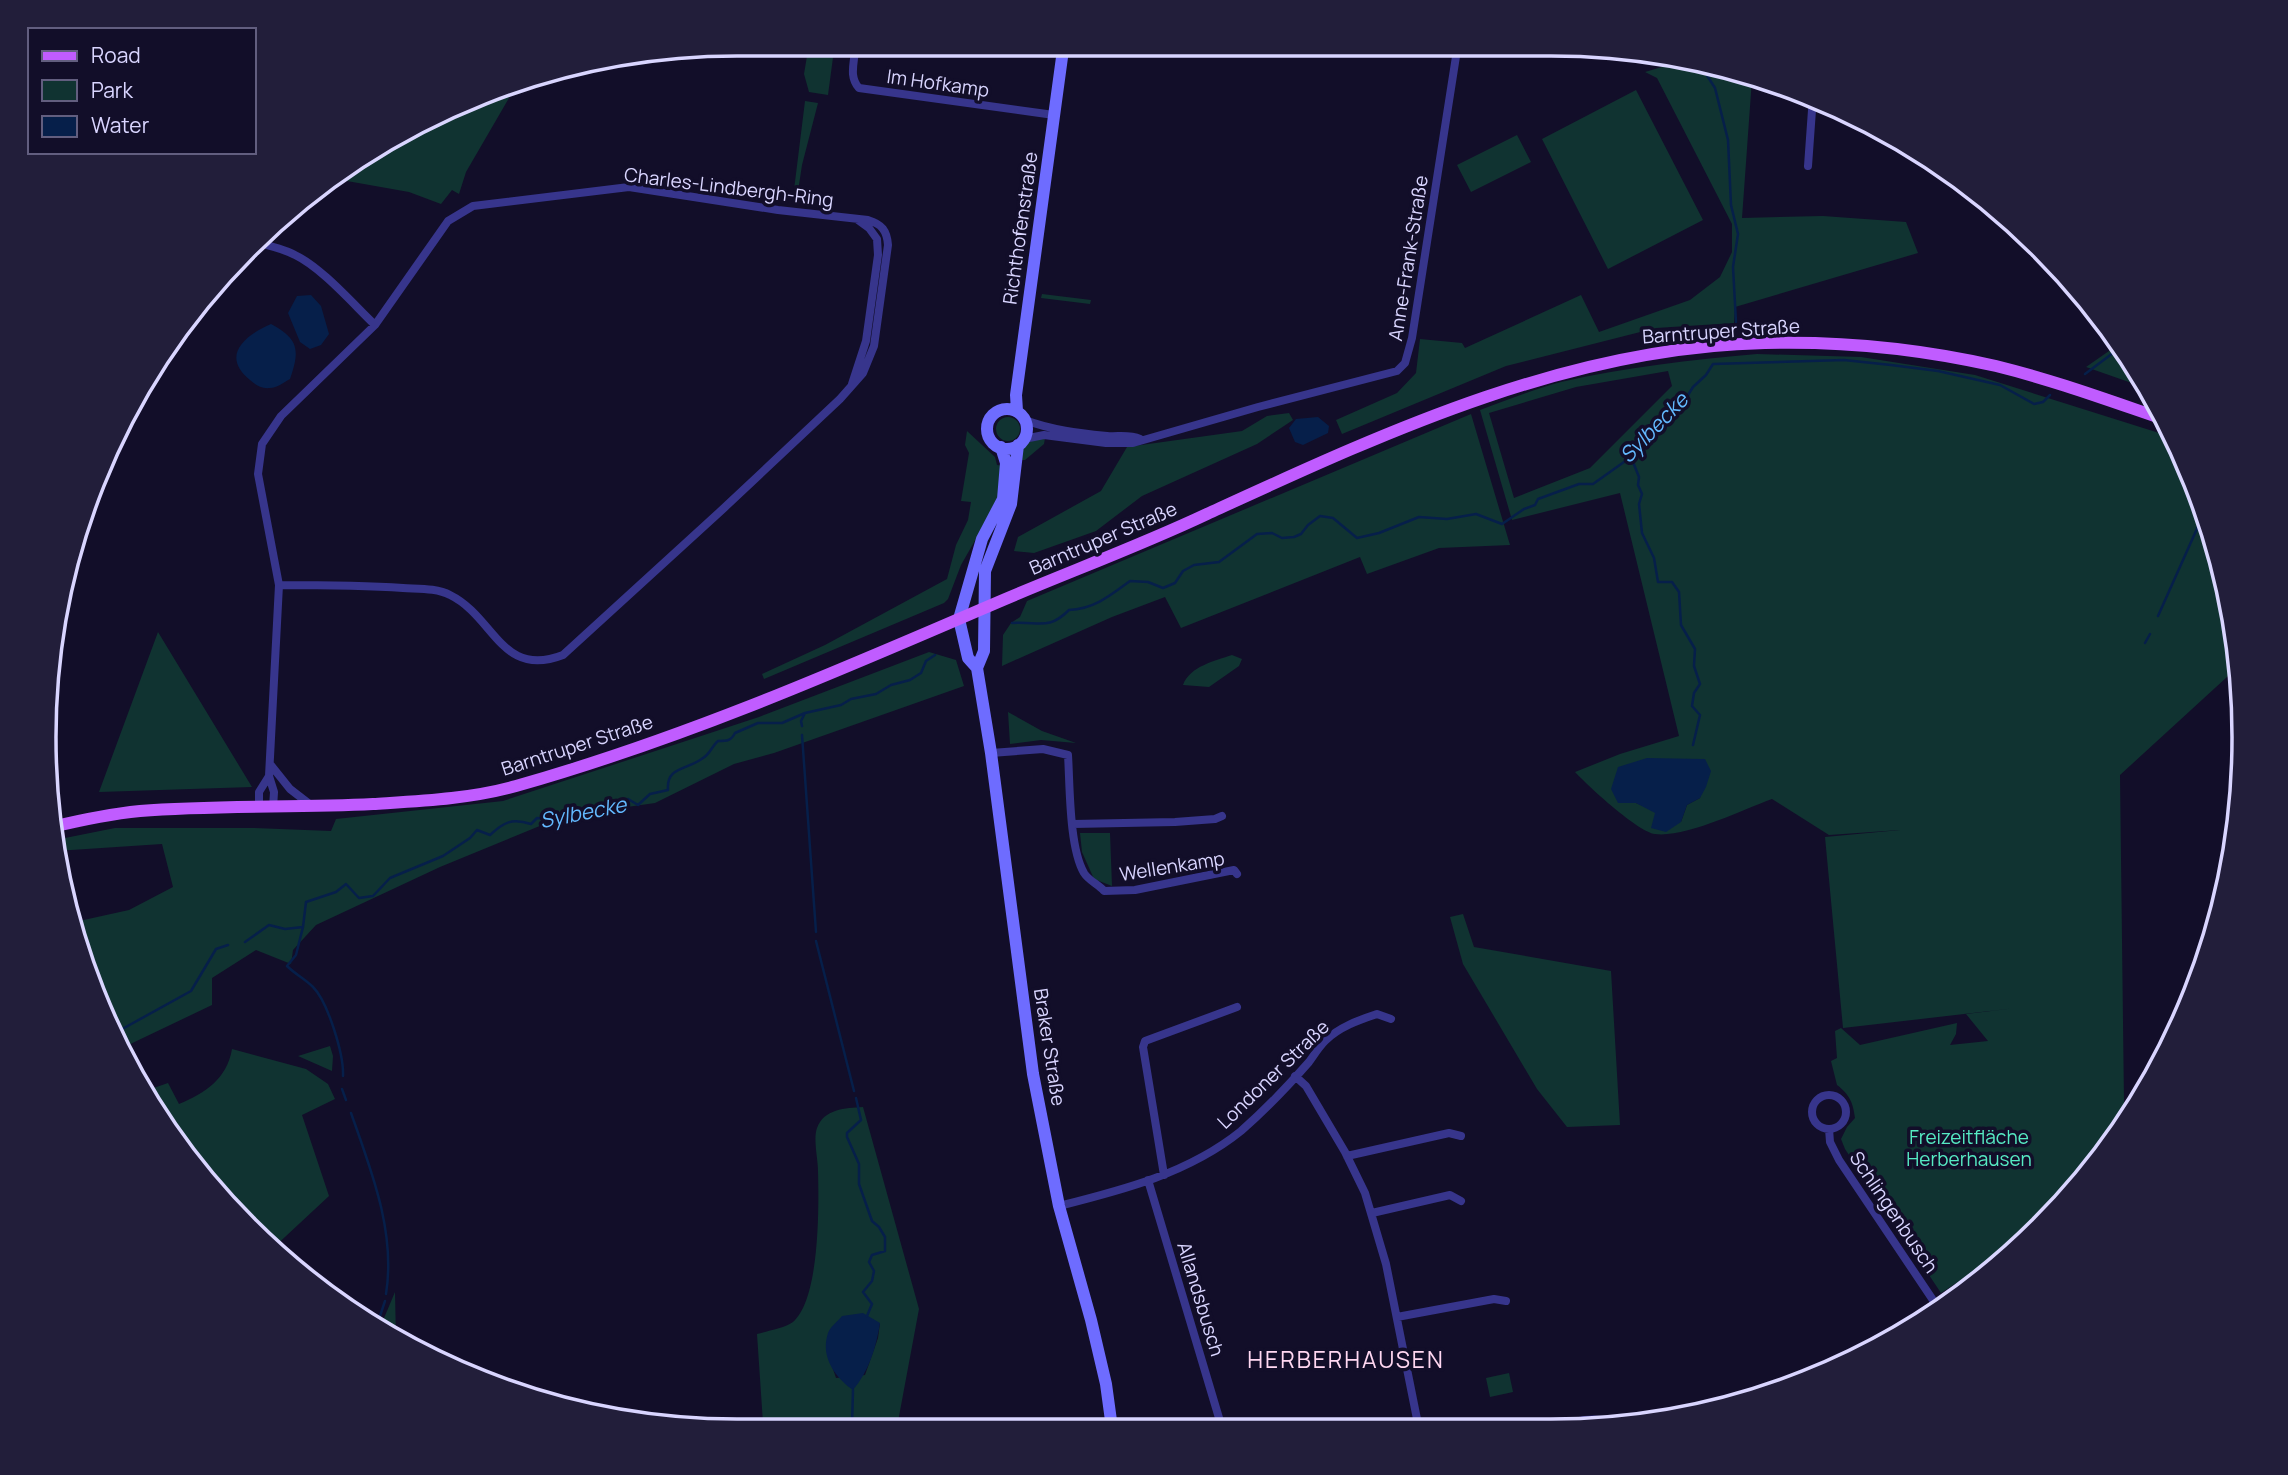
<svg xmlns="http://www.w3.org/2000/svg" width="2288" height="1475" viewBox="0 0 2288 1475" font-family="Manrope,sans-serif">
  <rect width="100%" height="100%" fill="#120e29"/>
  <path fill="#103331" fill-rule="evenodd" d="M 808,50 L 834,50 L 828,95 L 809,92 L 804,74 Z
    M 1665,66 L 1732,74 L 1752,79 L 1742,218 L 1823,216 L 1906,222 L 1918,253 L 1735,307 L 1734,323 L 1656,328 L 1506,366 L 1342,434 L 1336,420 L 1397,393 L 1416,373 L 1420,339 L 1462,343 L 1465,348 L 1581,295 L 1599,332 L 1690,300 L 1720,277 L 1732,252 L 1732,224 L 1657,78 L 1645,72 Z
    M 520,79 L 466,172 L 459,194 L 452,190 L 441,204 L 409,192 L 330,178 L 352,161 Z
    M 1636,90 L 1703,220 L 1608,269 L 1542,139 Z
    M 805,101 L 818,103 L 802,165 L 797,198 L 793,198 Z
    M 1517,135 L 1531,162 L 1471,192 L 1457,165 Z
    M 1042,294 L 1091,300 L 1090,304 L 1041,298 Z
    M 2119,344 L 2146,388 L 2086,367 Z
    M 1757,354 L 1861,357 L 1975,375 L 2175,438 L 2221,558 L 2239,666 L 2120,775 L 2124,1103 L 2118,1131 L 2072,1195 L 2028,1236 L 1941,1293 L 1845,1149 L 1841,1139 L 1847,1127 L 1855,1118 C 1853,1103 1850,1095 1837,1085 L 1831,1061 L 1837,1058 L 1835,1031 L 1841,1028 L 1860,1045 L 1957,1023 L 1956,1034 L 1950,1045 L 1988,1041 L 1966,1014 L 2016,1008 L 1843,1028 L 1825,837 L 1900,830 L 1829,835 L 1772,799 C 1742,810 1685,838 1655,834 C 1638,832 1588,786 1575,772 L 1620,754 L 1679,736 L 1620,493 L 1512,520 L 1480,410 C 1506,401 1534,389 1561,382 C 1625,367 1691,360 1757,354 ZM 1668,371 L 1672,386 L 1590,468 L 1514,498 L 1489,413 L 1576,387 ZM 1705,759 L 1700,798 L 1687,805 L 1681,822 L 1636,803 Z
    M 1289,413 L 1293,420 L 1257,444 L 1142,496 L 1096,531 L 1034,553 L 1014,551 L 1018,537 L 1101,491 L 1127,447 L 1242,431 L 1267,416 Z
    M 1471,414 L 1510,545 L 1439,548 L 1367,574 L 1360,557 L 1181,628 L 1165,597 L 1112,617 L 1002,666 L 1003,635 L 1011,623 L 1020,617 L 1027,601 Z
    M996 429a12 12 0 1 1 24 0a12 12 0 1 1-24 0Z
    M 967,431 L 995,457 L 997,465 L 1004,466 L 1001,495 L 961,565 L 948,599 L 944,603 L 764,679 L 762,674 L 825,645 L 947,579 L 956,545 L 968,520 L 971,502 L 961,501 L 969,453 L 965,445 Z
    M 1045,438 L 1044,444 L 1025,460 L 1018,460 C 1022,444 1029,440 1045,438 Z
    M 158,632 L 252,787 L 99,792 Z
    M 929,652 L 956,660 L 964,686 L 774,753 L 734,764 L 655,803 L 613,809 L 547,823 L 440,867 L 316,925 L 293,950 L 291,964 L 256,950 L 212,978 L 212,1005 L 122,1048 L 70,923 L 129,910 L 173,887 L 162,844 L 56,851 L 55,840 L 115,828 L 254,828 L 331,831 L 336,819 L 503,801 L 759,717 Z
    M 1232,655 L 1242,659 L 1239,666 L 1209,687 L 1183,685 C 1190,666 1215,661 1232,655 Z
    M 1008,712 L 1042,731 L 1076,743 L 1041,740 L 1010,744 Z
    M 1080,833 L 1110,833 L 1112,886 L 1094,879 L 1082,852 Z
    M 1463,914 L 1474,947 L 1611,971 L 1620,1125 L 1567,1127 L 1537,1089 L 1463,964 L 1450,917 Z
    M 330,1046 L 333,1056 L 332,1071 L 298,1056 Z
    M 232,1049 L 306,1069 L 328,1084 L 335,1099 L 302,1115 L 329,1196 L 271,1250 L 216,1195 L 142,1092 L 168,1083 L 179,1104 C 205,1093 227,1079 232,1049 Z
    M 863,1107 L 919,1309 L 897,1427 L 794,1426 L 763,1423 L 757,1334 C 767,1331 785,1328 793,1322 C 820,1299 819,1205 818,1171 C 818,1159 813,1139 817,1128 C 824,1109 845,1108 863,1107 ZM 880,1323 L 878,1338 L 865,1375 L 836,1378 L 826,1348 Z
    M 395,1292 L 396,1340 L 396,1341 L 379,1330 Z
    M 1509,1373 L 1513,1392 L 1490,1397 L 1486,1378 Z"/>
  <path fill="#061f4a" d="M 311,295 L 321,306 L 329,334 L 321,345 L 310,349 L 300,342 L 288,313 L 297,296 Z
    M 271,324 C 299,339 300,350 290,379 C 284,382 277,388 270,388 C 261,389 256,385 250,380 C 220,356 245,335 271,324 Z
    M 1318,417 L 1329,426 L 1328,433 L 1303,445 L 1295,442 L 1289,428 L 1296,419 Z
    M 1647,758 L 1705,759 L 1711,771 L 1706,787 L 1700,798 L 1687,805 L 1681,822 L 1666,832 L 1651,828 L 1655,813 L 1636,803 L 1618,803 L 1611,789 L 1618,767 Z
    M 863,1313 L 880,1323 C 876,1348 869,1371 853,1390 C 835,1377 820,1357 828,1333 C 830,1327 838,1321 842,1316 Z"/>
  <g fill="none" stroke-linecap="round" stroke-linejoin="round">
    <path stroke="#061f4a" stroke-width="2.5" d="M 1701,66 L 1715,88 L 1728,140 L 1731,205 L 1738,234 L 1733,267 L 1736,322
      M 2085,374 L 2121,347
      M 1631,457 L 1639,477 L 1638,485 L 1642,494 L 1639,504 L 1642,533 L 1654,558 L 1658,582 L 1672,582 L 1679,592 L 1681,625 L 1695,649 L 1694,666 L 1700,684 L 1694,693 L 1692,706 L 1700,715 L 1693,745
      M 2158,616 L 2204,513
      M 1012,623 C 1039,621 1048,631 1069,610 C 1094,609 1111,595 1130,581 L 1148,582 L 1163,588 L 1175,583 L 1183,571 L 1194,565 L 1219,562 L 1257,534 L 1272,533 L 1282,538 L 1294,537 L 1301,534 L 1308,525 L 1320,516 L 1333,518 L 1357,538 L 1379,533 L 1419,517 L 1447,519 L 1476,514 L 1502,524 L 1524,509 L 1535,505 L 1538,499 L 1579,484 L 1593,484 L 1631,457 L 1683,403 L 1693,387 L 1706,375 L 1713,364 L 1844,360 L 1891,365 L 1938,371 L 2000,385 L 2034,404 L 2043,402 L 2050,395
      M 2145,643 L 2150,634
      M 802,726 L 801,721 L 805,713
      M 802,735 L 816,932
      M 303,927 L 296,955 L 287,966 C 295,974 305,979 313,987 C 328,1002 344,1055 343,1076
      M 816,941 L 854,1091
      M 245,942 L 269,925 L 285,929 L 303,927 L 306,902 L 336,892 L 346,884 L 359,898 L 373,896 L 390,878 L 443,856 L 470,838 L 477,830 L 490,835 C 504,822 512,818 531,824 L 537,818 C 559,822 585,799 607,810 L 628,799 L 638,805 L 650,794 L 668,790 C 666,766 688,770 703,758 C 710,754 712,746 718,741 C 727,741 731,741 735,733 L 758,723 L 782,723 L 805,713 L 841,705 L 851,699 L 876,694 L 891,685 L 910,680 L 921,673 L 926,661 L 935,655
      M 115,1033 L 191,991 L 216,949 L 228,945
      M 342,1089 L 346,1100
      M 856,1098 L 861,1120 L 847,1133 L 847,1137 L 859,1164 L 859,1184 L 872,1221 L 879,1227 L 885,1237 L 885,1251 L 872,1255 L 869,1262 L 874,1271 L 872,1281 L 863,1292 L 872,1304 L 867,1316
      M 351,1113 C 371,1170 396,1232 386,1294
      M 376,1328 L 385,1301
      M 852,1426 L 853,1390"/>
    <path stroke="#37358c" stroke-width="8" d="M 855,50 C 854,64 849,77 859,88 L 1054,115
      M 1808,166 L 1813,96
      M 1932,168 L 1937,172 L 1947,173
      M 253,242 C 267,245 282,248 295,255 C 322,268 353,304 375,325
      M 852,384 L 866,341 L 878,255 L 877,239 L 869,228 L 858,220
      M 1025,420 C 1051,430 1079,433 1107,436 C 1118,437 1129,434 1140,439
      M 1024,439 L 1044,435 L 1106,443 L 1133,443 L 1258,407 L 1397,371 L 1405,363 L 1412,338 L 1457,50
      M 991,753 L 1043,749 L 1068,755 C 1070,786 1069,847 1084,873 C 1089,881 1098,884 1104,891 L 1135,890 L 1234,870 L 1237,874
      M 270,764 L 290,789 L 312,806
      M 259,808 L 259,792 L 269,776
      M 273,808 L 274,792 L 269,776 L 279,585 L 258,474 L 262,444 L 281,416 L 375,325 L 448,221 L 473,206 L 629,187 L 778,210 L 868,220 C 882,224 887,231 888,245 L 874,346 L 863,373 L 840,399 L 724,508 L 563,655 C 501,679 495,617 450,595 C 437,588 418,589 403,588 C 361,585 320,585 279,585
      M 1073,824 L 1175,822 L 1215,819 L 1222,816
      M 1295,1076 L 1306,1086 L 1345,1152 L 1365,1193 L 1386,1264 L 1419,1429
      M1812 1112a17 17 0 1 1 34 0a17 17 0 1 1-34 0Z
      M 1829,1129 L 1830,1142 L 1839,1160 L 1939,1309
      M 1347,1156 L 1449,1133 L 1461,1136
      M 1164,1175 L 1143,1047 L 1145,1041 L 1237,1007
      M 1148,1180 L 1222,1428
      M 1059,1206 C 1123,1190 1189,1173 1241,1131 C 1265,1110 1288,1086 1309,1062 C 1314,1055 1319,1047 1325,1041 C 1339,1027 1359,1020 1377,1014 L 1391,1019
      M 1372,1213 L 1450,1195 L 1461,1201
      M 1397,1317 L 1494,1299 L 1506,1301
      M 1547,1430 C 1571,1422 1597,1413 1621,1426"/>
    <path stroke="#6e6cff" stroke-width="12" d="M987 429a20 20 0 1 1 40 0a20 20 0 1 1-40 0Z
      M 1017,411 L 1016,395 L 1063,50
      M 1001,447 L 1006,463 L 1003,499 L 982,539 L 959,619 L 968,658 L 977,668 L 991,753 L 1033,1074 L 1059,1206 L 1091,1320 L 1106,1384 L 1112,1428
      M 977,668 L 984,651 L 985,571 L 1011,504 L 1018,445"/>
    <path stroke="#c05cff" stroke-width="12" d="M 52,827 C 81,820 110,814 140,811 C 217,805 295,808 373,804 C 420,801 470,799 516,786 C 676,741 829,675 982,609 C 1057,576 1133,549 1207,514 C 1384,433 1567,347 1765,343 C 1842,341 1921,349 1996,366 C 2053,380 2110,401 2166,420"/>
  </g>
  <g text-anchor="middle" stroke-width="7" stroke-linejoin="round" paint-order="stroke">
    <g font-size="19" fill="#d9d5ff" stroke="#120e29">
      <text transform="translate(938 83) rotate(8)" y="7">Im Hofkamp</text>
      <text transform="translate(729 187) rotate(7)" y="7">Charles-Lindbergh-Ring</text>
      <text transform="translate(1020 228) rotate(-82)" y="7">Richthofenstraße</text>
      <text transform="translate(1408 258) rotate(-81)" y="7">Anne-Frank-Straße</text>
      <text transform="translate(1721 331) rotate(-4)" y="7">Barntruper Straße</text>
      <text transform="translate(1103 538) rotate(-23)" y="7">Barntruper Straße</text>
      <text transform="translate(577 745) rotate(-18)" y="7">Barntruper Straße</text>
      <text transform="translate(1172 866) rotate(-9)" y="7">Wellenkamp</text>
      <text transform="translate(1050 1047) rotate(81)" y="7">Braker Straße</text>
      <text transform="translate(1273 1074) rotate(-44)" y="7">Londoner Straße</text>
      <text transform="translate(1894 1212) rotate(56)" y="7">Schlingenbusch</text>
      <text transform="translate(1201 1299) rotate(73)" y="7">Allandsbusch</text>
    </g>
    <g font-size="19" fill="#56eac3" stroke="#120e29">
      <text x="1969" y="1144">Freizeitfläche<tspan x="1969" dy="22">Herberhausen</tspan></text>
    </g>
    <g font-size="21" font-style="italic" fill="#63b9ff" stroke="#120e29">
      <text transform="translate(1654 428) rotate(-46)" y="7">Sylbecke</text>
      <text transform="translate(583 813) rotate(-11)" y="7">Sylbecke</text>
    </g>
    <g font-size="23" letter-spacing="2" fill="#ffd7f1" stroke="#120e29">
      <text x="1346" y="1368">HERBERHAUSEN</text>
    </g>
  </g>
  <path d="M0 0H2288V1475H0ZM737 56H1551A681 681 0 0 1 2232 737V738A681 681 0 0 1 1551 1419H737A681 681 0 0 1 56 738V737A681 681 0 0 1 737 56Z" fill="#221e3a" fill-rule="evenodd"/>
  <path fill="none" stroke="#d9d5ff" stroke-width="3.5" d="M737 56H1551A681 681 0 0 1 2232 737V738A681 681 0 0 1 1551 1419H737A681 681 0 0 1 56 738V737A681 681 0 0 1 737 56Z"/>
  <rect x="28" y="28" width="228" height="126" fill="#120e29" stroke="#625e7f" stroke-width="2"/>
  <rect x="42" y="51" width="35" height="10" fill="#c05cff" stroke="#625e7f" stroke-width="2"/>
  <text x="91" y="63" font-size="21" fill="#d9d5ff">Road</text>
  <rect x="42" y="80" width="35" height="21" fill="#103331" stroke="#625e7f" stroke-width="2"/>
  <text x="91" y="98" font-size="21" fill="#d9d5ff">Park</text>
  <rect x="42" y="116" width="35" height="21" fill="#061f4a" stroke="#625e7f" stroke-width="2"/>
  <text x="91" y="133" font-size="21" fill="#d9d5ff">Water</text>
</svg>
